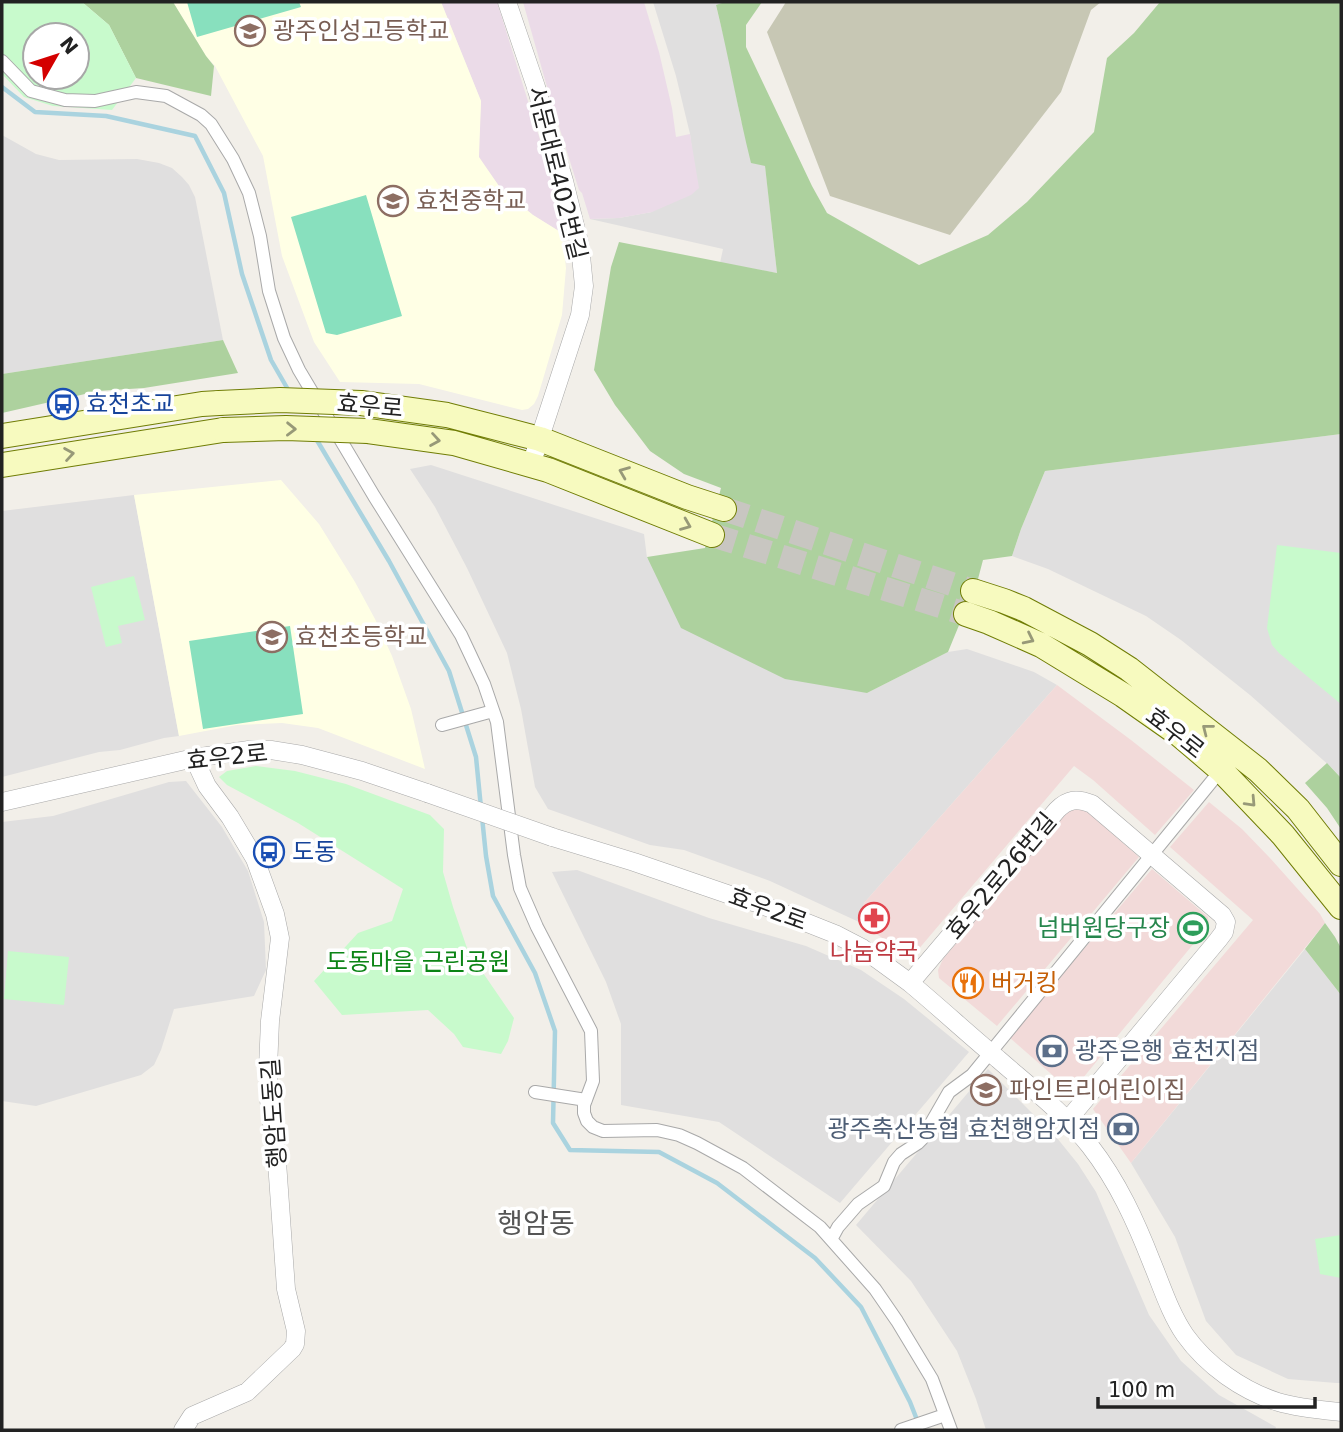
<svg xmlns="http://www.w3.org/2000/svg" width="1343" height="1432" viewBox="0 0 1343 1432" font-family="'DejaVu Sans','Noto Sans KR',sans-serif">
  <rect width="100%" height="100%" fill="#f2efe9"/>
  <path fill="#e0dfdf" d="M 653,2 L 725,2 L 716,6 L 728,53 L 741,121 L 765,165 L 777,273 L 720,263 L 723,249 L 590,219 L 619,218 L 652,212 L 692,150 L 690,134 L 676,76 Z
    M 2,135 L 36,154 L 59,160 L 137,159 L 159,163 L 172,168 L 182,177 L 189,185 L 195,197 L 223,340 L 2,374 Z
    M 1341,434 L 1341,778 L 1332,768 L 1250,695 L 1181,640 L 1146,616 L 1048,569 L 1012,556 L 1021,529 L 1045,471 Z
    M 431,465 L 644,534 L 647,558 L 867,693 L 948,652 L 967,649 L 1034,672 L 1057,685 L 864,903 L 859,922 L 770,881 L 684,850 L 650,845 L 548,809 L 535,787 L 521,709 L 507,653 L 467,568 L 435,507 L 410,469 Z
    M 134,495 L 179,736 L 164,738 L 120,750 L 99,752 L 2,777 L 2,511 Z
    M 186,781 L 222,827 L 248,871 L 264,922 L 266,970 L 254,996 L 174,1009 L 161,1050 L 154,1065 L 141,1075 L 36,1106 L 2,1101 L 2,822 L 53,816 L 169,782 Z
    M 577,870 L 709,918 L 806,946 L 861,970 L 904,999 L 969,1052 L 840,1203 L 719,1122 L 621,1105 L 621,1024 L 606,982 L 552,872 Z
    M 1305,949 L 1341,995 L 1341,1383 L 1336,1383 L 1288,1379 L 1236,1355 L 1206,1321 L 1175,1237 L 1131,1163 Z
    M 988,1069 L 1057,1138 L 1078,1164 L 1096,1192 L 1149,1315 L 1181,1361 L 1219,1395 L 1276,1427 L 1275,1430 L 986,1430 L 976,1399 L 957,1351 L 911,1281 L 856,1225 Z"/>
  <path fill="#f2dad9" d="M 1057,685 L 1131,740 L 1194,790 L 1155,835 L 1093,780 L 1074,766 L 917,951 L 907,952 L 897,948 L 859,922 L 864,903 Z
    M 1209,802 L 1242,829 L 1269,857 L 1320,914 L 1325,923 L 1131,1163 L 1093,1109 L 1253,920 L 1170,847 Z
    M 1070,808 L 1083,808 L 1139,857 L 997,1026 L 939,978 L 938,970 L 943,959 Z
    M 1152,869 L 1208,917 L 1209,925 L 1078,1084 L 1071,1086 L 1065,1086 L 1009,1037 Z"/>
  <path fill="#ebdbe8" d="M 441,2 L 497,2 L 557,194 L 562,233 L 533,215 L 501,189 L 478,157 L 481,101 Z
    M 523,2 L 644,2 L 659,52 L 672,108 L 676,137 L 690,134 L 699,188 L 691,195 L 652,212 L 619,218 L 590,219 L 582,193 L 579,190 L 551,101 Z"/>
  <path fill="#ffffe5" d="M 173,2 L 441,2 L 481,101 L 479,157 L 501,189 L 533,215 L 562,233 L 566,268 L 562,315 L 538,396 L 534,404 L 528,409 L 522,410 L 419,384 L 340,382 L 314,342 L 282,256 L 263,156 L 215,66 L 206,56 Z
    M 281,480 L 319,524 L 355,582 L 375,619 L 392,656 L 411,709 L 425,769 L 318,728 L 282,723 L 237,725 L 179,736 L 134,495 Z"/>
  <path fill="#c7c7b4" d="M 786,2 L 1101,2 L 1091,10 L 1061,92 L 950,235 L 830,196 L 767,32 Z"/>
  <path fill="#add19e" d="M 82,2 L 173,2 L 206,56 L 214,66 L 211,96 L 136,78 L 109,25 Z
    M 725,2 L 762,2 L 746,25 L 746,47 L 812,186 L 827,213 L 919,265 L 988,235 L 1027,202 L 1094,132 L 1107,58 L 1134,33 L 1160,2 L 1341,2 L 1341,434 L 1045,471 L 1021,529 L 1012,556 L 983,560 L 978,579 L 948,652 L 867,693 L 785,679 L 681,628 L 647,557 L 705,548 L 721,488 L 684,474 L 650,451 L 615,405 L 594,370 L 611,267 L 619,242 L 777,273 L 765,166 L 751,163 C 738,111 729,58 716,5 Z
    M 223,340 L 238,373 L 144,388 L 98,391 L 2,413 L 2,374 Z
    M 1327,763 L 1341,778 L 1341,829 L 1327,808 L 1305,783 Z
    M 1325,923 L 1335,937 L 1341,948 L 1341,995 L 1305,949 Z"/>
  <path fill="#c8facc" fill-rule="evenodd" d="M 2,2 L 82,2 L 109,25 L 136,78 L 112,110 L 53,106 L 24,97 L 2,74 ZM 35,35 L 77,35 L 77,77 L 35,77 Z
    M 1277,545 L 1341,553 L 1341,704 L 1279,653 L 1272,645 L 1267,628 Z
    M 134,576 L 145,620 L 118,626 L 122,643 L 106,647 L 91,587 Z
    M 256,766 L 295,771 L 346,784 L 430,815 L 444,829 L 443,872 L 453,907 L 468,951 L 514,1018 L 508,1041 L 501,1054 L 463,1047 L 454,1034 L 428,1010 L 342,1015 L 314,981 L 358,933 L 392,921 L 403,889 L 298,823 L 227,785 L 219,777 L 227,771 Z
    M 8,951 L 69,957 L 64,1005 L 4,999 Z
    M 1341,1235 L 1341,1278 L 1320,1274 L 1315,1239 Z"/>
  <path fill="#88e0be" d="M 187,2 L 299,2 L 301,7 L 197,37 Z
    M 366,195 L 402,316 L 337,335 L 326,333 L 291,217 Z
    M 290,626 L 303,714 L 203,729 L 189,641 Z"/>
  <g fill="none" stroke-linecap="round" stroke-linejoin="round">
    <path stroke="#aad3df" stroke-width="4.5" d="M 2,87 L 35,112 L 106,116 L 195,136 L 224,193 L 242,274 L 271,360 L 290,393
      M 315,437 L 389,561 L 449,671 L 476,757 L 481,808
      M 482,817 L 486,856 L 493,896 L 535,973 L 555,1031 L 553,1123 L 570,1150 L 659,1152 L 717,1183 L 815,1258 L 861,1307 L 910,1402 L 921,1430"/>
    <path stroke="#c8c6c1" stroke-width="24" stroke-dasharray="24 12" stroke-linecap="butt" d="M 724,509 L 973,591
      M 712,535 L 966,614"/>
    <g stroke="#a9a9a9" stroke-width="14">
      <path id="pedestrian" d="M 2,61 L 31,91 L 65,100 L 95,101 L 136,92 L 166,96 L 201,115 L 211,124 L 233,159 L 249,193 L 260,236 L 269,291 L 284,338 L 299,370 L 374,496 L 461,635 L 484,684 L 497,722 L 514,855 L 520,888 L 537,927 L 591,1031 L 593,1081 L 584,1105 L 584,1113 L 587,1121 L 593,1127 L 603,1131 L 657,1130 L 679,1135 L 697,1143 L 743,1168 L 820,1227 L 875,1289 L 897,1321 L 932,1379 L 951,1430
        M 442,725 L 493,711
        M 535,1092 L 586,1100
        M 832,1238 L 838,1227 L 858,1204 L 884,1186 L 894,1162 L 901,1154 L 918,1143 L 922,1139 L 949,1092 L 972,1075 L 1221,770
        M 901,1430 L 945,1415"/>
    </g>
    <g stroke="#a9a9a9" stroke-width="19">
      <path id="minor" d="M 507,2 L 536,87 L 564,181 L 580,246 L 584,286 L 580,315 L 531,465
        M 2,802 L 194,758 L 249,750 L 271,750 L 302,755 L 362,771 L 427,793
        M 552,837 L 634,862 L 736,897 L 757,903 L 835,934 L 862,948 L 910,983 C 940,1008 968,1034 998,1059 C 1030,1087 1064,1113 1090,1146 C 1118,1182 1136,1222 1152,1263 C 1162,1287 1170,1313 1185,1335 C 1207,1366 1243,1391 1278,1402 C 1298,1408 1321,1410 1341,1412
        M 910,983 L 1057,810 C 1068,799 1077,798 1092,804 L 1222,915 L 1226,922 L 1224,932 L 1218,940 L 1067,1121
        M 183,1430 L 192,1416 L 247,1392 L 292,1349 L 295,1344 L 296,1331 L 286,1289 L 277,1162 L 269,1100 L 268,1068 L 270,1021 L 280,938 L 275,914 L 255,859 L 230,817 L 207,786 L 194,758"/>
    </g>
    <g stroke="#707d05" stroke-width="26">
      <path id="secondary" d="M 361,403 L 447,415 L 540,439 L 687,497 L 724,509
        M 368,431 L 454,443 L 548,470 L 712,535
        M 2,436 L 202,404 L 219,403
        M 2,465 L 223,430
        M 973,591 L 1004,601 L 1024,609 L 1090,644 L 1129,669 L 1258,770 L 1298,809 L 1341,864
        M 966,614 L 989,622 L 1041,645 L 1123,695 L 1180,735 L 1221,770 L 1283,835 L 1341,907"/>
    </g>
    <use href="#pedestrian" stroke="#fff" stroke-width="12"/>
    <use href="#minor" stroke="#fff" stroke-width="18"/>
    <use href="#secondary" stroke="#f7fabf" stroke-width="24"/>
    <g stroke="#a9a9a9" stroke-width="19" stroke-linecap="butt">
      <path id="minor-bridge" d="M 427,793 L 552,837"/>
    </g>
    <g stroke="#707d05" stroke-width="26" stroke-linecap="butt">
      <path id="secondary-bridge" d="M 219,403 L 280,400 L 361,403
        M 223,430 L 286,428 L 368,431"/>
    </g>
    <use href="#minor-bridge" stroke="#fff" stroke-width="18"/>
    <use href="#secondary-bridge" stroke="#f7fabf" stroke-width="24"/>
  </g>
  <defs><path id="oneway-chevron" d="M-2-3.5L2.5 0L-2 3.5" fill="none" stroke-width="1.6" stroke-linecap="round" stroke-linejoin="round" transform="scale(1.75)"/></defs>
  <g stroke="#979978">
    <use href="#oneway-chevron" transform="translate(291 429) rotate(1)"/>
    <use href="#oneway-chevron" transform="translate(435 440) rotate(9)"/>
    <use href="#oneway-chevron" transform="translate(69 454) rotate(-9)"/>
    <use href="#oneway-chevron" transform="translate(624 472) rotate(-158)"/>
    <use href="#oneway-chevron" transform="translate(686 525) rotate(22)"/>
    <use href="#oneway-chevron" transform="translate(1029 639) rotate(26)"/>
    <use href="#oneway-chevron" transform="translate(1207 729) rotate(-142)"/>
    <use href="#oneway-chevron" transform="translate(1251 802) rotate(47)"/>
  </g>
  <defs>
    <g id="school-ring" transform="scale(1.575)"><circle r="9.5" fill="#fff" stroke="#8d6e63" stroke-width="1.5"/><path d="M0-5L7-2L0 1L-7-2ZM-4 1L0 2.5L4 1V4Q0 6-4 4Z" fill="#8d6e63"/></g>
    <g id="bus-ring" transform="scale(1.575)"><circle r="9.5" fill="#fff" stroke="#1a4fb4" stroke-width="1.5"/><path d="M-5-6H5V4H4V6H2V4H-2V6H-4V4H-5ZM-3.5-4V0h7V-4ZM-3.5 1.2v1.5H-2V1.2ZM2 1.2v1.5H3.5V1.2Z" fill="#1a4fb4"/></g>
    <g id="pharmacy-ring" transform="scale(1.575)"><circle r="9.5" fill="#fff" stroke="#e0444e" stroke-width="1.5"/><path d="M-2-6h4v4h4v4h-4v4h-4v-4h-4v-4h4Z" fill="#e0444e"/></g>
    <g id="stadium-ring" transform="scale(1.575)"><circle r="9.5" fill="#fff" stroke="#2e9e5b" stroke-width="1.5"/><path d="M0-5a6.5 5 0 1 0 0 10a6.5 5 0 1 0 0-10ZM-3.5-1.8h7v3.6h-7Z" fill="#2e9e5b"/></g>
    <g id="restaurant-ring" transform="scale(1.575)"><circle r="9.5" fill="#fff" stroke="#e8710a" stroke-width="1.5"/><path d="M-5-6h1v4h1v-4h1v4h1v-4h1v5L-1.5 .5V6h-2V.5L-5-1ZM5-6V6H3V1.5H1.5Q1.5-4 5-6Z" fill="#e8710a"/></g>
    <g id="bank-ring" transform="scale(1.575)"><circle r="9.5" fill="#fff" stroke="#5c6f8a" stroke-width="1.5"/><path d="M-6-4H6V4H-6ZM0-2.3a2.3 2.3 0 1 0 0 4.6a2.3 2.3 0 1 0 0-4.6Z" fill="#5c6f8a"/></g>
  </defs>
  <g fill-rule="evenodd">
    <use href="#school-ring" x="250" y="31"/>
    <use href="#school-ring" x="393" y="201"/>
    <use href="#bus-ring" x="63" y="404"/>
    <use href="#school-ring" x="272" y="637"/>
    <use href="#bus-ring" x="269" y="852"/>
    <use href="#pharmacy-ring" x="874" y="918"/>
    <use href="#stadium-ring" x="1193" y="928"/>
    <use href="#restaurant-ring" x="968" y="983"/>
    <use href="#bank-ring" x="1052" y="1051"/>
    <use href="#school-ring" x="986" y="1090"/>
    <use href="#bank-ring" x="1123" y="1129"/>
  </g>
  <g text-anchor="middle" stroke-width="7" stroke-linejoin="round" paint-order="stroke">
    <g font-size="24" fill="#785e54" stroke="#fff" text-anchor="start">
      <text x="273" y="39">광주인성고등학교</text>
      <text x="416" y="209">효천중학교</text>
      <text x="295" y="645">효천초등학교</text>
      <text x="1009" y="1098">파인트리어린이집</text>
    </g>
    <g font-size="24" fill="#222" stroke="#fff">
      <text transform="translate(557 173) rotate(76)" y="8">서문대로402번길</text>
      <text transform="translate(370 406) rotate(5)" y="8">효우로</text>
      <text transform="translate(1175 733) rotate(38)" y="8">효우로</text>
      <text transform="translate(227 757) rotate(-6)" y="8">효우2로</text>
      <text transform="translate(1001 876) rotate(-50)" y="8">효우2로26번길</text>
      <text transform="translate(768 909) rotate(20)" y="8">효우2로</text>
      <text transform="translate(274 1113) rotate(-94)" y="8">행암도동길</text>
    </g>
    <g font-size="24" fill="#164399" stroke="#fff" text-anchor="start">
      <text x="86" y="412">효천초교</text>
      <text x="292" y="860">도동</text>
    </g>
    <g font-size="24" fill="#27864d" stroke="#fff" text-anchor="end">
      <text x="1170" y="936">넘버원당구장</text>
    </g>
    <g font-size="24" fill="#be3a42" stroke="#fff">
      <text x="874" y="960">나눔약국</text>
    </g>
    <g font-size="24" fill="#0c8416" stroke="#fff">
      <text x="418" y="970">도동마을 근린공원</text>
    </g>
    <g font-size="24" fill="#c56008" stroke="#fff" text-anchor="start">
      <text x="991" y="991">버거킹</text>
    </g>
    <g font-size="24" fill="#4e5e75" stroke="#fff" text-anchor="start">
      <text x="1075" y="1059">광주은행 효천지점</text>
      <text x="1100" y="1137" text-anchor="end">광주축산농협 효천행암지점</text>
    </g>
    <g font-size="28" fill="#555" stroke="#fff">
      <text x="536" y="1233">행암동</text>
    </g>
  </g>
  <rect width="1343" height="1432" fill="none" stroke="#222222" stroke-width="7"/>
  <g transform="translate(56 56) rotate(51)"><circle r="33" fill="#ffffff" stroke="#a7a7a7" stroke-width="2"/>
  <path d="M0-5L12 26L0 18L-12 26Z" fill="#d40000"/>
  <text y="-10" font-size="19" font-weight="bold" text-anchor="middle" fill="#222222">N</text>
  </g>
  <path d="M1098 1397v10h217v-10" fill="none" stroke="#222222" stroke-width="3.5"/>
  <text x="1108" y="1397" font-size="21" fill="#222222" stroke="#ffffff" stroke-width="5" paint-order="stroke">100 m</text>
</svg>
